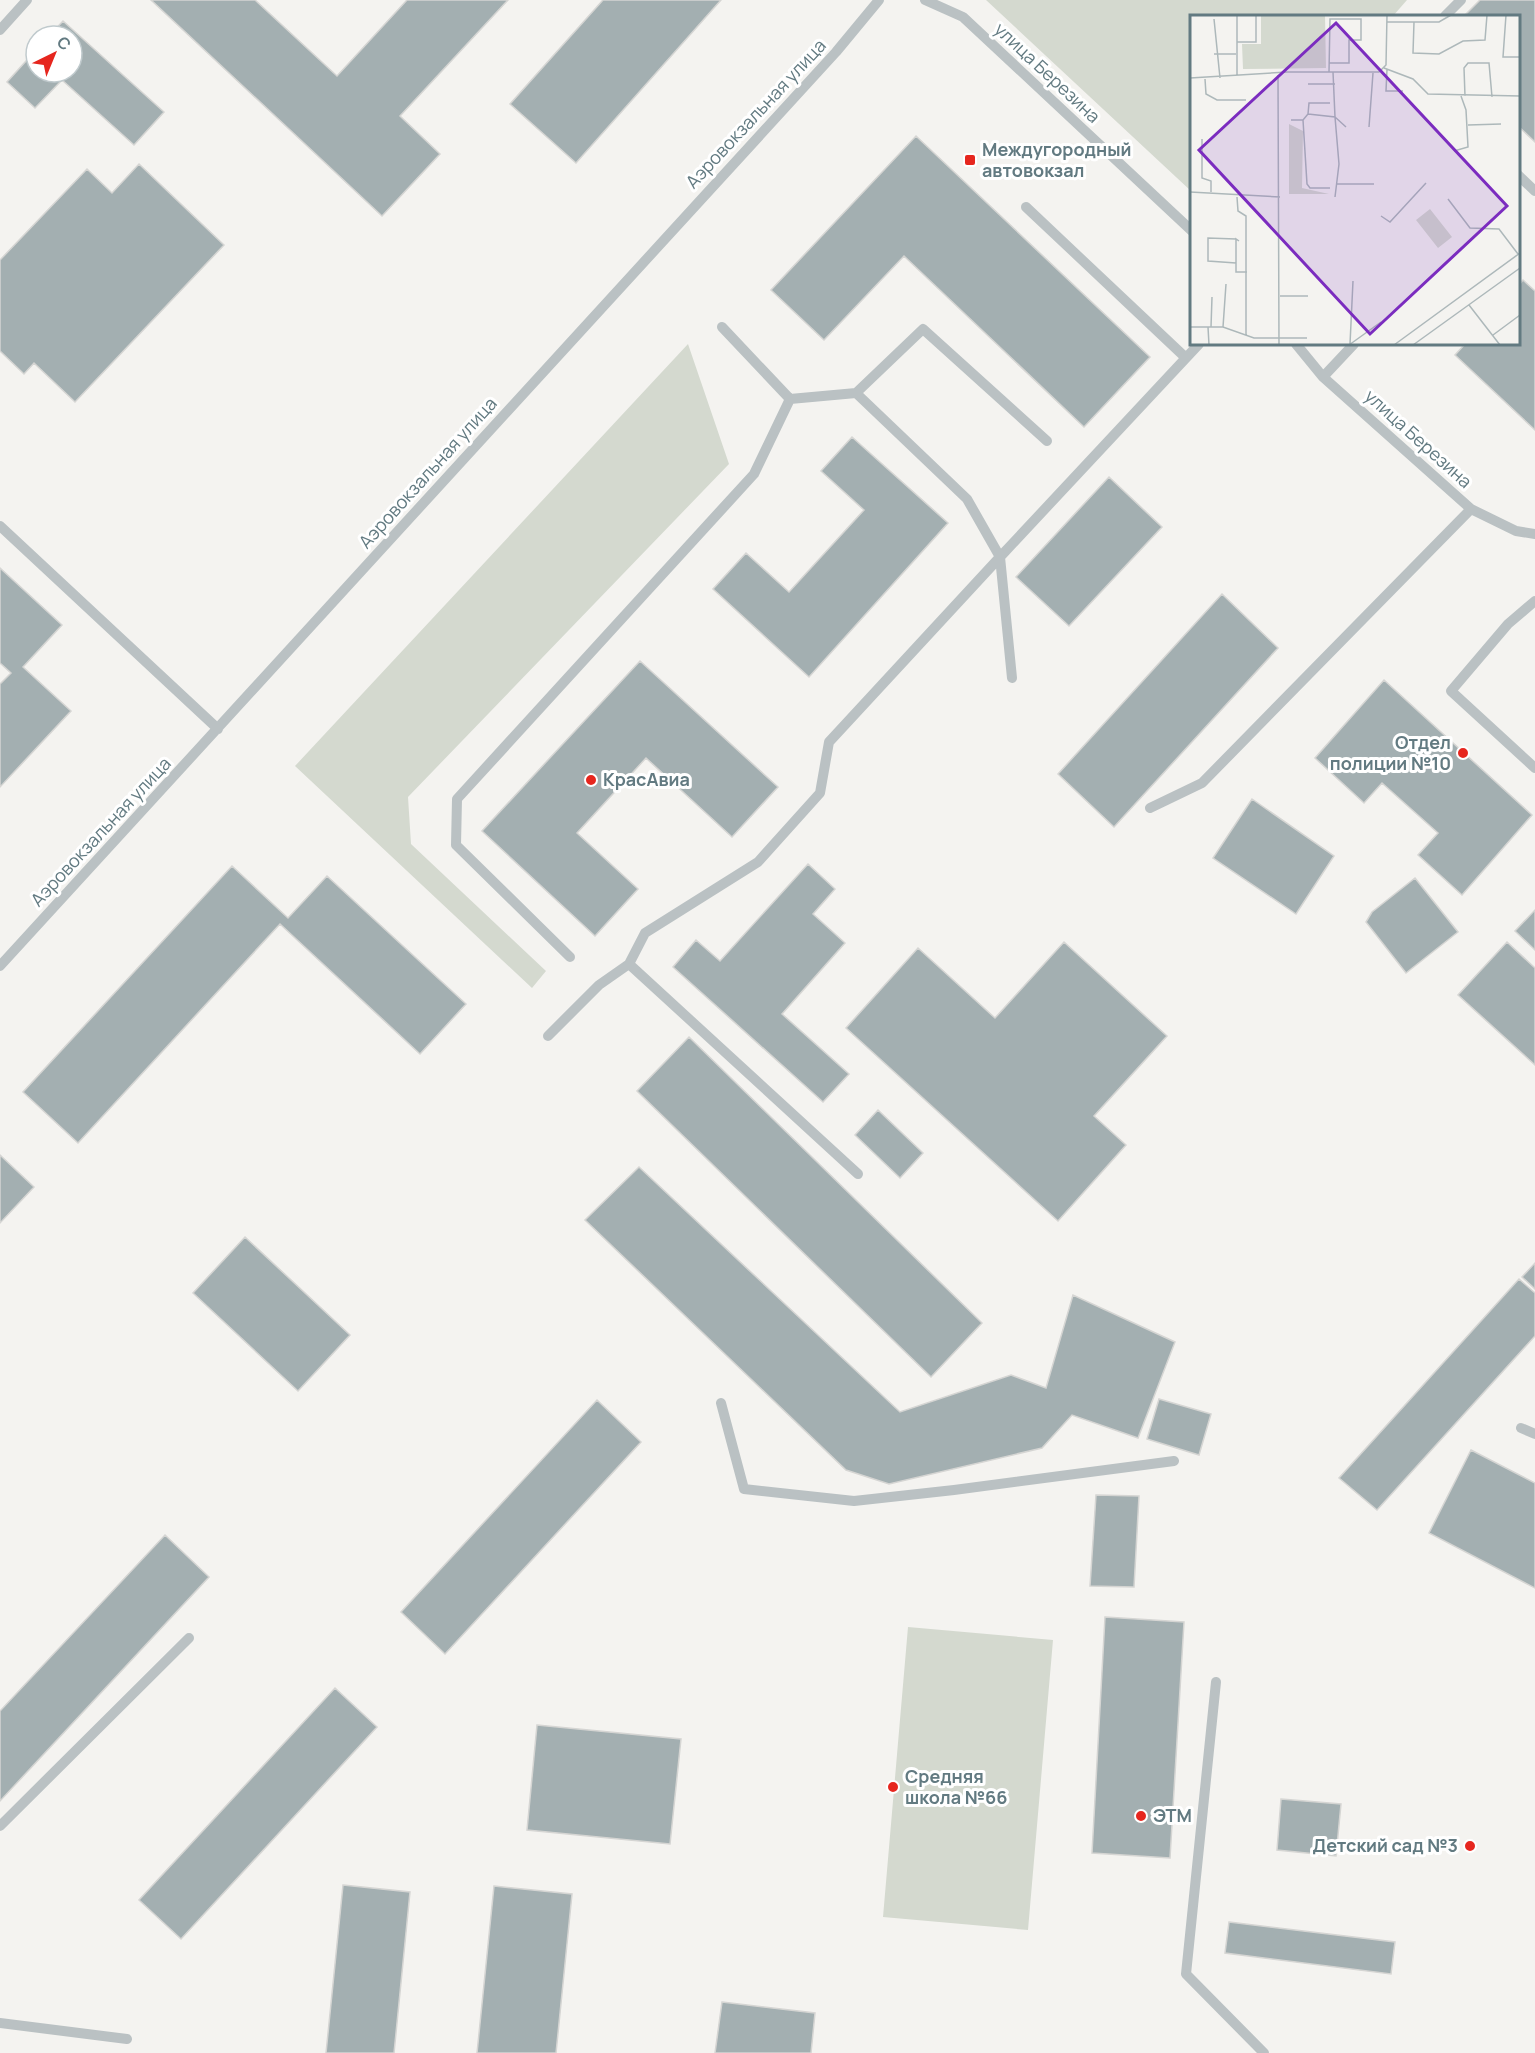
<svg xmlns="http://www.w3.org/2000/svg" width="1535" height="2053" viewBox="0 0 1535 2053" font-family="Manrope,sans-serif">
  <rect width="100%" height="100%" fill="#f4f3f0"/>
  <path fill="#d4d9cf" d="M 986,0 L 1407,0 L 1393,16 L 1192,16 L 1191,191 Z
    M 688,344 L 729,464 L 408,797 L 411,844 L 546,971 L 532,988 L 295,766 Z
    M 908,1627 L 1053,1640 L 1028,1930 L 883,1917 Z"/>
  <path fill="#a3afb1" stroke="#d5d5d3" stroke-width="1.5" d="M 151,0 L 255,0 L 337,76 L 407,0 L 508,0 L 400,116 L 440,154 L 382,216 Z
    M 603,0 L 721,0 L 576,163 L 510,104 Z
    M 1480,0 L 1535,0 L 1535,142 L 1518,126 L 1518,16 L 1464,16 Z
    M 63,21 L 164,112 L 134,145 L 62,80 L 35,108 L 7,82 L 36,50 L 36,72 L 72,72 L 72,36 L 49,36 Z
    M 916,136 L 1150,357 L 1084,427 L 904,256 L 824,340 L 771,290 Z
    M 139,164 L 224,245 L 75,402 L 34,363 L 24,374 L 0,351 L 0,260 L 87,169 L 112,193 Z
    M 1523,280 L 1535,291 L 1535,430 L 1455,355 L 1465,344 L 1518,344 L 1518,286 Z
    M 852,437 L 948,523 L 809,677 L 713,589 L 746,553 L 789,592 L 864,510 L 821,471 Z
    M 1109,477 L 1162,527 L 1069,626 L 1016,577 Z
    M 0,568 L 62,625 L 23,667 L 71,711 L 0,787 L 0,684 L 11,673 L 0,663 Z
    M 1222,594 L 1278,648 L 1114,827 L 1058,774 Z
    M 640,661 L 778,787 L 732,837 L 646,758 L 577,833 L 638,889 L 595,936 L 482,831 Z
    M 1384,680 L 1532,815 L 1462,895 L 1418,855 L 1438,833 L 1382,783 L 1364,803 L 1315,758 Z
    M 1252,799 L 1334,856 L 1296,914 L 1213,858 Z
    M 808,864 L 835,889 L 813,914 L 845,943 L 782,1014 L 849,1074 L 823,1102 L 673,967 L 696,940 L 720,961 Z
    M 232,866 L 288,918 L 327,876 L 466,1004 L 420,1054 L 280,924 L 78,1143 L 23,1092 Z
    M 1415,878 L 1458,932 L 1406,973 L 1366,922 L 1372,912 Z
    M 1535,910 L 1535,950 L 1515,931 Z
    M 1064,942 L 1167,1036 L 1094,1116 L 1126,1145 L 1058,1221 L 846,1028 L 918,948 L 995,1018 Z
    M 1507,942 L 1535,968 L 1535,1065 L 1458,995 Z
    M 689,1037 L 982,1323 L 931,1377 L 637,1091 Z
    M 878,1110 L 923,1153 L 900,1178 L 855,1135 Z
    M 0,1155 L 34,1187 L 0,1223 Z
    M 639,1167 L 900,1412 L 1011,1375 L 1046,1388 L 1073,1295 L 1175,1342 L 1138,1438 L 1072,1415 L 1042,1448 L 889,1484 L 846,1470 L 585,1220 Z
    M 245,1237 L 350,1335 L 298,1391 L 193,1293 Z
    M 1535,1263 L 1535,1289 L 1522,1277 Z
    M 1519,1279 L 1535,1293 L 1535,1336 L 1377,1510 L 1339,1478 Z
    M 1159,1399 L 1211,1414 L 1199,1455 L 1147,1439 Z
    M 597,1400 L 641,1442 L 445,1654 L 401,1612 Z
    M 1471,1450 L 1535,1483 L 1535,1588 L 1429,1533 Z
    M 1096,1495 L 1139,1496 L 1134,1587 L 1090,1586 Z
    M 165,1535 L 209,1577 L 0,1801 L 0,1711 Z
    M 1105,1617 L 1184,1622 L 1170,1858 L 1092,1853 Z
    M 335,1688 L 377,1727 L 181,1939 L 139,1900 Z
    M 537,1725 L 681,1739 L 670,1844 L 527,1830 Z
    M 1281,1799 L 1341,1804 L 1336,1856 L 1277,1850 Z
    M 343,1885 L 410,1892 L 394,2053 L 326,2053 Z
    M 494,1886 L 572,1894 L 556,2053 L 477,2053 Z
    M 1229,1922 L 1395,1942 L 1391,1974 L 1225,1953 Z
    M 722,2002 L 815,2013 L 811,2053 L 715,2053 Z"/>
  <g fill="none" stroke-linecap="round" stroke-linejoin="round">
    <path stroke="#bac1c3" stroke-width="10" d="M 925,0 L 963,17 L 1192,231
      M 1445,16 L 1461,0
      M 0,30 L 27,0
      M 1518,175 L 1535,191
      M 1026,207 L 1186,358
      M 722,327 L 790,399 L 856,393 L 923,329 L 1047,441
      M 1296,344 L 1323,377 L 1471,509 L 1516,531 L 1535,534
      M 1323,377 L 1354,344
      M 0,526 L 218,729
      M 1535,601 L 1508,624 L 1451,691 L 1535,768
      M 1012,678 L 1000,557 L 1199,344
      M 1150,808 L 1202,783 L 1471,509
      M 570,957 L 456,845 L 457,799 L 754,474 L 790,399
      M 629,964 L 858,1174
      M 0,966 L 836,52 L 879,0
      M 548,1036 L 599,985 L 629,964 L 645,933 L 758,862 L 820,793 L 829,742 L 1000,557 L 967,499 L 856,393
      M 721,1403 L 744,1489 L 854,1501 L 954,1490 L 1174,1461
      M 1521,1428 L 1535,1434
      M 1216,1682 L 1186,1974 L 1264,2053
      M 0,1826 L 189,1638
      M 0,2023 L 127,2039"/>
  </g>
  <g fill="#e6261e" stroke="#fff" stroke-width="2">
    <rect x="964" y="154" width="12" height="12" rx="3"/>
    <circle cx="1463" cy="753" r="6"/>
    <circle cx="591" cy="780" r="6"/>
    <circle cx="893" cy="1787" r="6"/>
    <circle cx="1141" cy="1816" r="6"/>
    <circle cx="1470" cy="1846" r="6"/>
  </g>
  <g text-anchor="middle" stroke-width="6" stroke-linejoin="round" paint-order="stroke">
    <g font-size="18" fill="#627a81" stroke="#fff">
      <text transform="translate(1047 73) rotate(43)" y="6">улица Березина</text>
      <text transform="translate(756 114) rotate(-47)" y="6">Аэровокзальная улица</text>
      <text transform="translate(1418 439) rotate(42)" y="6">улица Березина</text>
      <text transform="translate(428 473) rotate(-48)" y="6">Аэровокзальная улица</text>
      <text transform="translate(101 832) rotate(-47)" y="6">Аэровокзальная улица</text>
    </g>
    <g font-size="18" font-weight="bold" fill="#627a81" stroke="#fff" text-anchor="start">
      <text x="982" y="156">Междугородный<tspan x="982" dy="21">автовокзал</tspan></text>
      <text x="1451" y="749" text-anchor="end">Отдел<tspan x="1451" dy="21">полиции №10</tspan></text>
      <text x="603" y="786">КрасАвиа</text>
      <text x="905" y="1783">Средняя<tspan x="905" dy="21">школа №66</tspan></text>
      <text x="1153" y="1822">ЭТМ</text>
      <text x="1458" y="1852" text-anchor="end">Детский сад №3</text>
    </g>
  </g>
  <g transform="translate(1190 15)">
    <rect width="330" height="330" fill="#f4f3f0"/>
    <path d="M 71,0 L 135,0 L 136,53 L 53,54 L 52,29 L 71,29 ZM 99,109 L 113,116 L 112,173 L 139,179 L 99,179 ZM 240,194 L 262,222 L 248,233 L 226,205 Z" fill="#d4d9cf"/>
    <path fill="none" stroke="#adb8ba" stroke-width="1.5" d="M 47,0 L 47,61M 316,0 L 313,42 L 330,42M 24,4 L 30,63M 197,7 L 249,7 L 261,0M 224,7 L 223,38 L 249,39 L 273,26 L 295,25 L 297,0M 47,27 L 66,27 L 66,0M 24,39 L 46,39M 194,53 L 223,64 L 238,79 L 330,81M 197,54 L 196,76 L 213,76M 139,57 L 140,4 L 171,4 L 171,25 L 159,25 L 159,48 L 139,48M 143,57 L 145,102 L 156,112M 88,60 L 89,330M 0,63 L 97,57 L 189,57 L 196,50 L 197,0M 15,64 L 16,79 L 27,85 L 56,85M 118,69 L 145,69M 275,81 L 274,53 L 278,48 L 299,48 L 302,82M 118,99 L 145,102 L 149,149 L 145,182M 101,105 L 113,105 L 118,99 L 119,88 L 140,88M 113,105 L 117,169 L 120,173 L 140,173M 278,110 L 311,109M 179,112 L 183,58M 12,124 L 12,163 L 21,166 L 21,177M 264,136 L 278,132 L 276,95 L 271,81M 146,169 L 184,169M 0,177 L 90,182M 47,182 L 48,196 L 56,201 L 56,320M 258,184 L 280,213 L 309,214 L 328,239M 191,201 L 200,207 L 236,168M 46,224 L 18,223 L 18,246 L 46,248M 49,226 L 46,224 L 46,257 L 57,257M 90,281 L 118,281M 279,290 L 310,330M 0,312 L 33,312 L 64,323 L 117,323M 18,312 L 19,330M 21,312 L 22,282M 33,312 L 36,269M 303,320 L 330,300M 160,329 L 163,266M 159,330 L 191,307M 204,330 L 330,238M 223,330 L 330,253"/>
    <path fill="#7b2cbf" fill-opacity="0.15" stroke="#7b2cbf" stroke-width="3" d="M 146,8 L 317,191 L 180,319 L 9,135 Z"/>
    <rect width="330" height="330" fill="none" stroke="#627a81" stroke-width="3"/>
  </g>
  <g transform="translate(54 54) rotate(43)"><circle r="28" fill="#ffffff" stroke="#c0cacd" stroke-width="1.5"/>
  <path d="M0-4.5L10 22L0 15L-10 22Z" fill="#e6261e"/>
  <text y="-9" font-size="16" font-weight="bold" text-anchor="middle" fill="#627a81">С</text>
  </g>
</svg>
